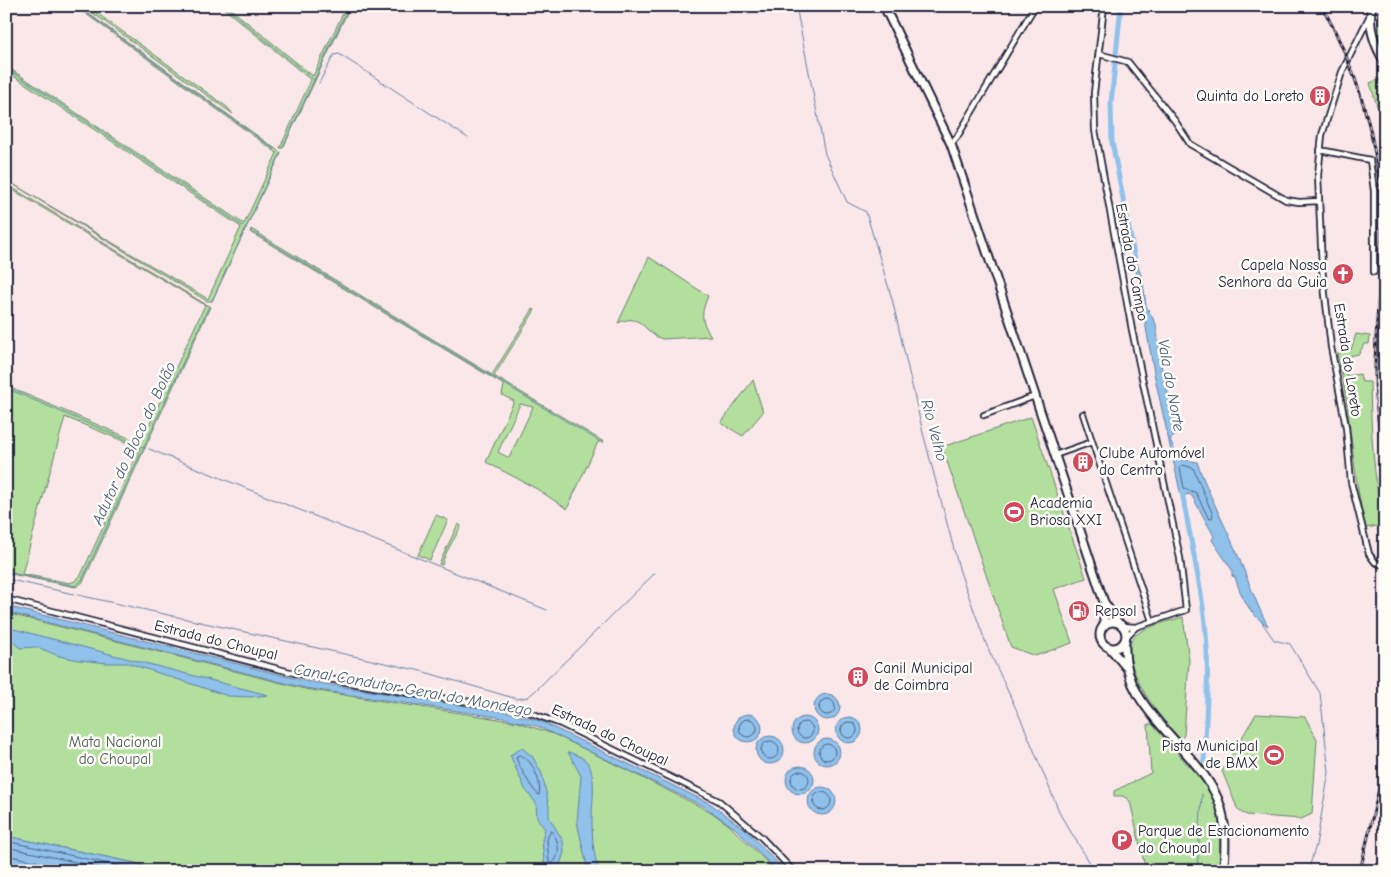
<svg xmlns="http://www.w3.org/2000/svg" width="1391" height="877" viewBox="0 0 1391 877" font-family="'Comic Neue',sans-serif">
  <rect width="100%" height="100%" fill="#f9e7e9"/>
  <filter id="ink" filterUnits="userSpaceOnUse"><feTurbulence type="fractalNoise" baseFrequency=".02" numOctaves="2"/><feDisplacementMap in="SourceGraphic" scale="10" xChannelSelector="R" yChannelSelector="G"/><feConvolveMatrix kernelMatrix="1 2 1 2 8 2 1 2 1" color-interpolation-filters="sRGB"/></filter>
  <g filter="url(#ink)">
    <path fill="#b2df9d" stroke="#6a806c" fill-rule="evenodd" d="M 75,6 L 78,6 L 281,153 L 212,301 L 207,301 L 6,180 L 208,299 L 241,227 L 6,71 L 6,66 L 244,224 L 277,153 Z
      M 83,6 L 87,6 L 227,107 L 233,114 Z
      M 221,6 L 227,6 L 313,76 L 344,11 L 339,6 L 348,11 L 283,148 L 280,148 L 311,80 Z
      M 1379,6 L 1385,6 L 1385,48 L 1379,33 Z
      M 1380,79 L 1385,92 L 1385,103 L 1377,106 L 1370,83 Z
      M 6,184 L 210,307 L 83,582 L 76,587 L 6,573 L 6,386 L 131,439 L 139,439 L 146,432 L 205,305 L 6,186 ZM 65,417 L 140,448 L 81,575 L 75,581 L 70,583 L 22,574 Z
      M 251,229 L 492,375 L 533,309 L 535,310 L 494,376 L 604,442 L 598,442 L 567,509 L 537,489 L 486,462 L 514,401 L 502,395 L 504,385 L 250,232 ZM 520,404 L 533,407 L 509,458 L 498,452 Z
      M 649,257 L 708,296 C 701,313 700,320 711,336 L 663,339 C 644,335 643,311 618,323 Z
      M 1356,334 L 1370,336 L 1369,344 L 1364,344 L 1359,354 L 1344,357 L 1347,376 L 1360,374 L 1362,382 L 1370,382 C 1371,430 1373,478 1384,525 L 1366,528 C 1351,471 1352,411 1337,354 L 1351,350 Z
      M 753,380 L 763,412 L 743,436 L 721,423 Z
      M 1031,417 L 1086,578 L 1054,589 L 1072,643 L 1035,656 L 1011,647 L 942,447 Z
      M 436,515 L 448,520 L 430,560 L 418,555 Z
      M 458,524 L 461,526 C 455,539 445,551 442,565 L 439,564 Z
      M 6,613 L 305,689 L 518,722 L 556,735 L 711,812 L 729,825 L 776,871 L 156,871 L 135,863 L 6,836 Z
      M 1183,617 L 1189,660 L 1184,735 L 1181,739 C 1163,724 1115,660 1134,637 C 1142,627 1171,621 1183,617 Z
      M 1256,714 L 1305,717 L 1317,739 L 1312,814 L 1301,819 L 1247,815 L 1242,813 L 1238,810 L 1222,771 Z
      M 1148,724 L 1152,724 L 1207,787 L 1217,806 L 1220,818 L 1221,871 L 1146,871 L 1130,801 L 1123,796 L 1114,796 L 1114,791 L 1151,773 Z"/>
    <path fill="#8fc1eb" stroke="#6381a5" d="M 1135,266 L 1138,266 L 1143,282 L 1146,306 L 1156,324 L 1163,378 L 1181,432 L 1170,439 L 1178,459 L 1197,462 C 1208,493 1223,521 1236,551 C 1247,576 1255,602 1268,626 C 1250,615 1241,597 1235,577 L 1232,576 L 1232,570 L 1212,540 L 1214,536 L 1192,496 L 1189,494 L 1181,496 L 1155,378 Z
      M 6,606 L 305,681 L 506,712 L 540,721 L 711,804 L 747,831 L 785,871 L 777,871 L 736,829 L 705,807 L 537,726 L 504,718 L 305,688 L 6,612 Z
      M 6,627 L 268,695 L 251,697 L 228,696 L 128,663 L 108,663 L 79,660 L 59,656 L 37,647 L 20,648 L 12,641 L 6,640 Z
      M814 707a13 13 0 1 1 26 0a13 13 0 1 1-26 0Z
      M734 728a14 14 0 1 1 28 0a14 14 0 1 1-28 0Z
      M836 730a13 13 0 1 1 26 0a13 13 0 1 1-26 0Z
      M792 730a13 13 0 1 1 26 0a13 13 0 1 1-26 0Z
      M756 750a14 14 0 1 1 28 0a14 14 0 1 1-28 0Z
      M814 752a13 13 0 1 1 26 0a13 13 0 1 1-26 0Z
      M 522,748 L 532,756 L 542,774 L 549,806 L 549,817 L 563,841 L 564,852 L 558,871 L 545,871 L 542,840 L 545,829 L 537,818 L 536,803 L 525,789 L 510,755 Z
      M 568,752 C 577,755 586,758 590,767 C 596,783 592,801 592,818 C 592,836 593,854 599,871 L 588,871 L 577,822 L 581,776 Z
      M786 780a14 14 0 1 1 28 0a14 14 0 1 1-28 0Z
      M808 801a14 14 0 1 1 28 0a14 14 0 1 1-28 0Z
      M 6,836 L 135,863 L 156,871 L 6,871 Z"/>
    <g fill="none" stroke-linecap="round" stroke-linejoin="round">
      <path stroke="#4e6281" stroke-width="1" d="M 1183,465 L 1193,468 L 1213,515 L 1212,518 L 1208,517 L 1196,493 L 1184,488 L 1180,468 Z
        M819 707a8 8 0 1 1 16 0a8 8 0 1 1-16 0Z
        M739 728a9 9 0 1 1 18 0a9 9 0 1 1-18 0Z
        M841 730a8 8 0 1 1 16 0a8 8 0 1 1-16 0Z
        M797 730a8 8 0 1 1 16 0a8 8 0 1 1-16 0Z
        M761 750a9 9 0 1 1 18 0a9 9 0 1 1-18 0Z
        M819 752a8 8 0 1 1 16 0a8 8 0 1 1-16 0Z
        M 520,755 C 533,759 542,783 539,795 C 534,793 517,763 516,757 Z
        M791 780a9 9 0 1 1 18 0a9 9 0 1 1-18 0Z
        M813 801a9 9 0 1 1 18 0a9 9 0 1 1-18 0Z
        M 551,831 C 560,840 561,856 552,864 L 549,862 L 547,840 Z
        M 6,841 L 141,871
        M 6,847 L 117,871
        M 6,855 L 81,871"/>
      <path stroke="#6381a5" stroke-width="1" d="M 77,6 L 274,149
        M 224,6 L 314,80
        M 796,6 L 825,154 L 847,202 L 866,212 L 892,299 L 923,433 L 960,572 L 987,646 L 1023,724 L 1061,816 L 1095,871
        M 6,68 L 246,228
        M 319,83 L 334,55 L 339,54 L 468,138
        M 283,147 L 346,12
        M 251,231 L 599,441
        M 212,301 L 281,152
        M 6,388 L 145,448
        M 149,449 L 547,610
        M 1176,454 L 1185,460
        M 6,572 L 75,586 L 82,580 L 209,306
        M 6,579 L 421,671 L 517,699 L 528,697 L 535,691 L 655,573
        M 1261,621 L 1274,640 L 1290,644 L 1320,693 L 1329,772 L 1316,845 L 1308,871
        M 1197,871 L 1202,794"/>
      <path stroke="#8fc1eb" stroke-width="5" d="M 1121,6 L 1111,103 L 1112,142 L 1136,265
        M 1182,491 C 1189,535 1200,578 1205,623 C 1210,669 1206,715 1204,761"/>
      <g stroke="#22223b" stroke-width="8">
        <path id="minor" d="M 1104,6 L 1094,93 L 1095,130 L 1132,330 L 1180,558 L 1186,610 L 1136,627 L 1122,626
          M 1370,15 L 1342,72 L 1322,135 L 1318,175 L 1322,268 L 1331,347 L 1346,427 L 1351,482 L 1369,554 L 1375,562 L 1385,566
          M 1099,54 L 1128,62 L 1175,121 L 1190,144 L 1286,200 L 1299,202 L 1319,201
          M 951,144 L 957,137 L 1035,6
          M 1320,150 L 1370,160 L 1374,191 L 1374,272
          M 1083,414 L 1152,621
          M 984,415 L 1035,396
          M 1055,455 L 1092,442
          M 6,599 L 294,673 L 432,697 L 517,708 L 561,724 L 719,801 L 762,838 L 793,871
          M 1126,637 L 1136,627"/>
      </g>
      <g stroke="#22223b" stroke-width="11">
        <path id="primary" d="M 884,6 L 951,144 L 1104,602 L 1118,623
          M 1372,6 C 1367,26 1375,46 1385,63
          M1100 635a13 13 0 1 1 26 0a13 13 0 1 1-26 0Z
          M 1104,626 L 1104,603
          M 1125,640 C 1120,707 1186,739 1214,791 C 1228,816 1225,844 1224,871
          M 1109,647 L 1126,667"/>
      </g>
      <use href="#minor" stroke="#fdfcf7" stroke-width="4.5"/>
      <use href="#primary" stroke="#fdfcf7" stroke-width="7"/>
      <g stroke="#22223b" stroke-width="3">
        <path id="rail" d="M 1322,6 C 1356,68 1377,134 1381,205 C 1384,260 1375,316 1375,372 C 1375,404 1380,435 1385,466
          M 1360,871 L 1385,763"/>
      </g>
      <use href="#rail" stroke="#fdfcf7" stroke-width="1" stroke-dasharray="4" stroke-linecap="butt"/>
    </g>
  </g>
  <defs>
    <g id="building-disc" transform="scale(1.125)"><circle r="9.5" fill="#d1495b" stroke="#fdfcf7"/><path d="M-4-6H4V6H1V3H-1V6H-4ZM-2.5-4.3h1.7v1.8h-1.7ZM.8-4.3h1.7v1.8H.8ZM-2.5-1h1.7V.8h-1.7ZM.8-1h1.7V.8H.8Z" fill="#fff"/></g>
    <g id="church-disc" transform="scale(1.125)"><circle r="9.5" fill="#d1495b" stroke="#fdfcf7"/><path d="M-1.2-6h2.4v3.5h3.3v2.4h-3.3V6h-2.4V-.1h-3.3v-2.4h3.3Z" fill="#fff"/></g>
    <g id="stadium-disc" transform="scale(1.125)"><circle r="9.5" fill="#d1495b" stroke="#fdfcf7"/><path d="M0-5a6.5 5 0 1 0 0 10a6.5 5 0 1 0 0-10ZM-3.5-1.8h7v3.6h-7Z" fill="#fff"/></g>
    <g id="fuel-disc" transform="scale(1.125)"><circle r="9.5" fill="#d1495b" stroke="#fdfcf7"/><path d="M-5.5-6h7V0h2V4h1.3V-2.5L3-4.5l.8-.8L6-3V5H2.5V1h-1V6h-7ZM-4.2-4.7v3.2H.2V-4.7Z" fill="#fff"/></g>
    <g id="parking-disc" transform="scale(1.125)"><circle r="9.5" fill="#d1495b" stroke="#fdfcf7"/><path d="M-3.5-5.5H1a3.5 3.5 0 0 1 0 7H-1V5.5H-3.5ZM-1-3.4V-.6H.8a1.4 1.4 0 0 0 0-2.8Z" fill="#fff"/></g>
  </defs>
  <g fill-rule="evenodd">
    <use href="#building-disc" x="1320" y="96"/>
    <use href="#church-disc" x="1343" y="274"/>
    <use href="#building-disc" x="1083" y="462"/>
    <use href="#stadium-disc" x="1014" y="512"/>
    <use href="#fuel-disc" x="1079" y="611"/>
    <use href="#building-disc" x="858" y="677"/>
    <use href="#stadium-disc" x="1274" y="755"/>
    <use href="#parking-disc" x="1122" y="840"/>
  </g>
  <g text-anchor="middle" stroke-width="5" stroke-linejoin="round" paint-order="stroke">
    <g font-size="15" fill="#22223b" stroke="#fdfcf7" text-anchor="start">
      <text x="1304" y="101" text-anchor="end">Quinta do Loreto</text>
      <text x="1327" y="270" text-anchor="end">Capela Nossa<tspan x="1327" dy="17">Senhora da Guia</tspan></text>
      <text x="1099" y="458">Clube Automóvel<tspan x="1099" dy="17">do Centro</tspan></text>
      <text x="1030" y="508">Academia<tspan x="1030" dy="17">Briosa XXI</tspan></text>
      <text x="1095" y="616">Repsol</text>
      <text x="874" y="673">Canil Municipal<tspan x="874" dy="17">de Coimbra</tspan></text>
      <text x="1258" y="751" text-anchor="end">Pista Municipal<tspan x="1258" dy="17">de BMX</tspan></text>
      <text x="1138" y="836">Parque de Estacionamento<tspan x="1138" dy="17">do Choupal</tspan></text>
    </g>
    <g font-size="15" fill="#22223b" stroke="#fdfcf7">
      <text transform="translate(1132 262) rotate(79)" y="5">Estrada do Campo</text>
      <text transform="translate(1348 360) rotate(81)" y="5">Estrada do Loreto</text>
      <text transform="translate(216 640) rotate(14)" y="5">Estrada do Choupal</text>
      <text transform="translate(610 735) rotate(25)" y="5">Estrada do Choupal</text>
    </g>
    <g font-size="15" fill="#4d5b58" stroke="#fdfcf7">
      <text x="115" y="747">Mata Nacional<tspan x="115" dy="17">do Choupal</tspan></text>
    </g>
    <g font-size="16" font-style="italic" fill="#485a79" stroke="#fdfcf7">
      <text transform="translate(1172 385) rotate(80)" y="6">Vala do Norte</text>
      <text transform="translate(935 430) rotate(75)" y="6">Rio Velho</text>
      <text transform="translate(133 443) rotate(-65)" y="6">Adutor do Bloco do Bolão</text>
      <text transform="translate(413 689) rotate(10)" y="6">Canal Condutor Geral do Mondego</text>
    </g>
  </g>
  <rect width="1391" height="877" fill="none" stroke="#fdfcf7" stroke-width="25"/>
  <rect x="12" y="12" width="1366" height="852" fill="none" stroke="#22223b" stroke-width="2" filter="url(#ink)"/>
</svg>
